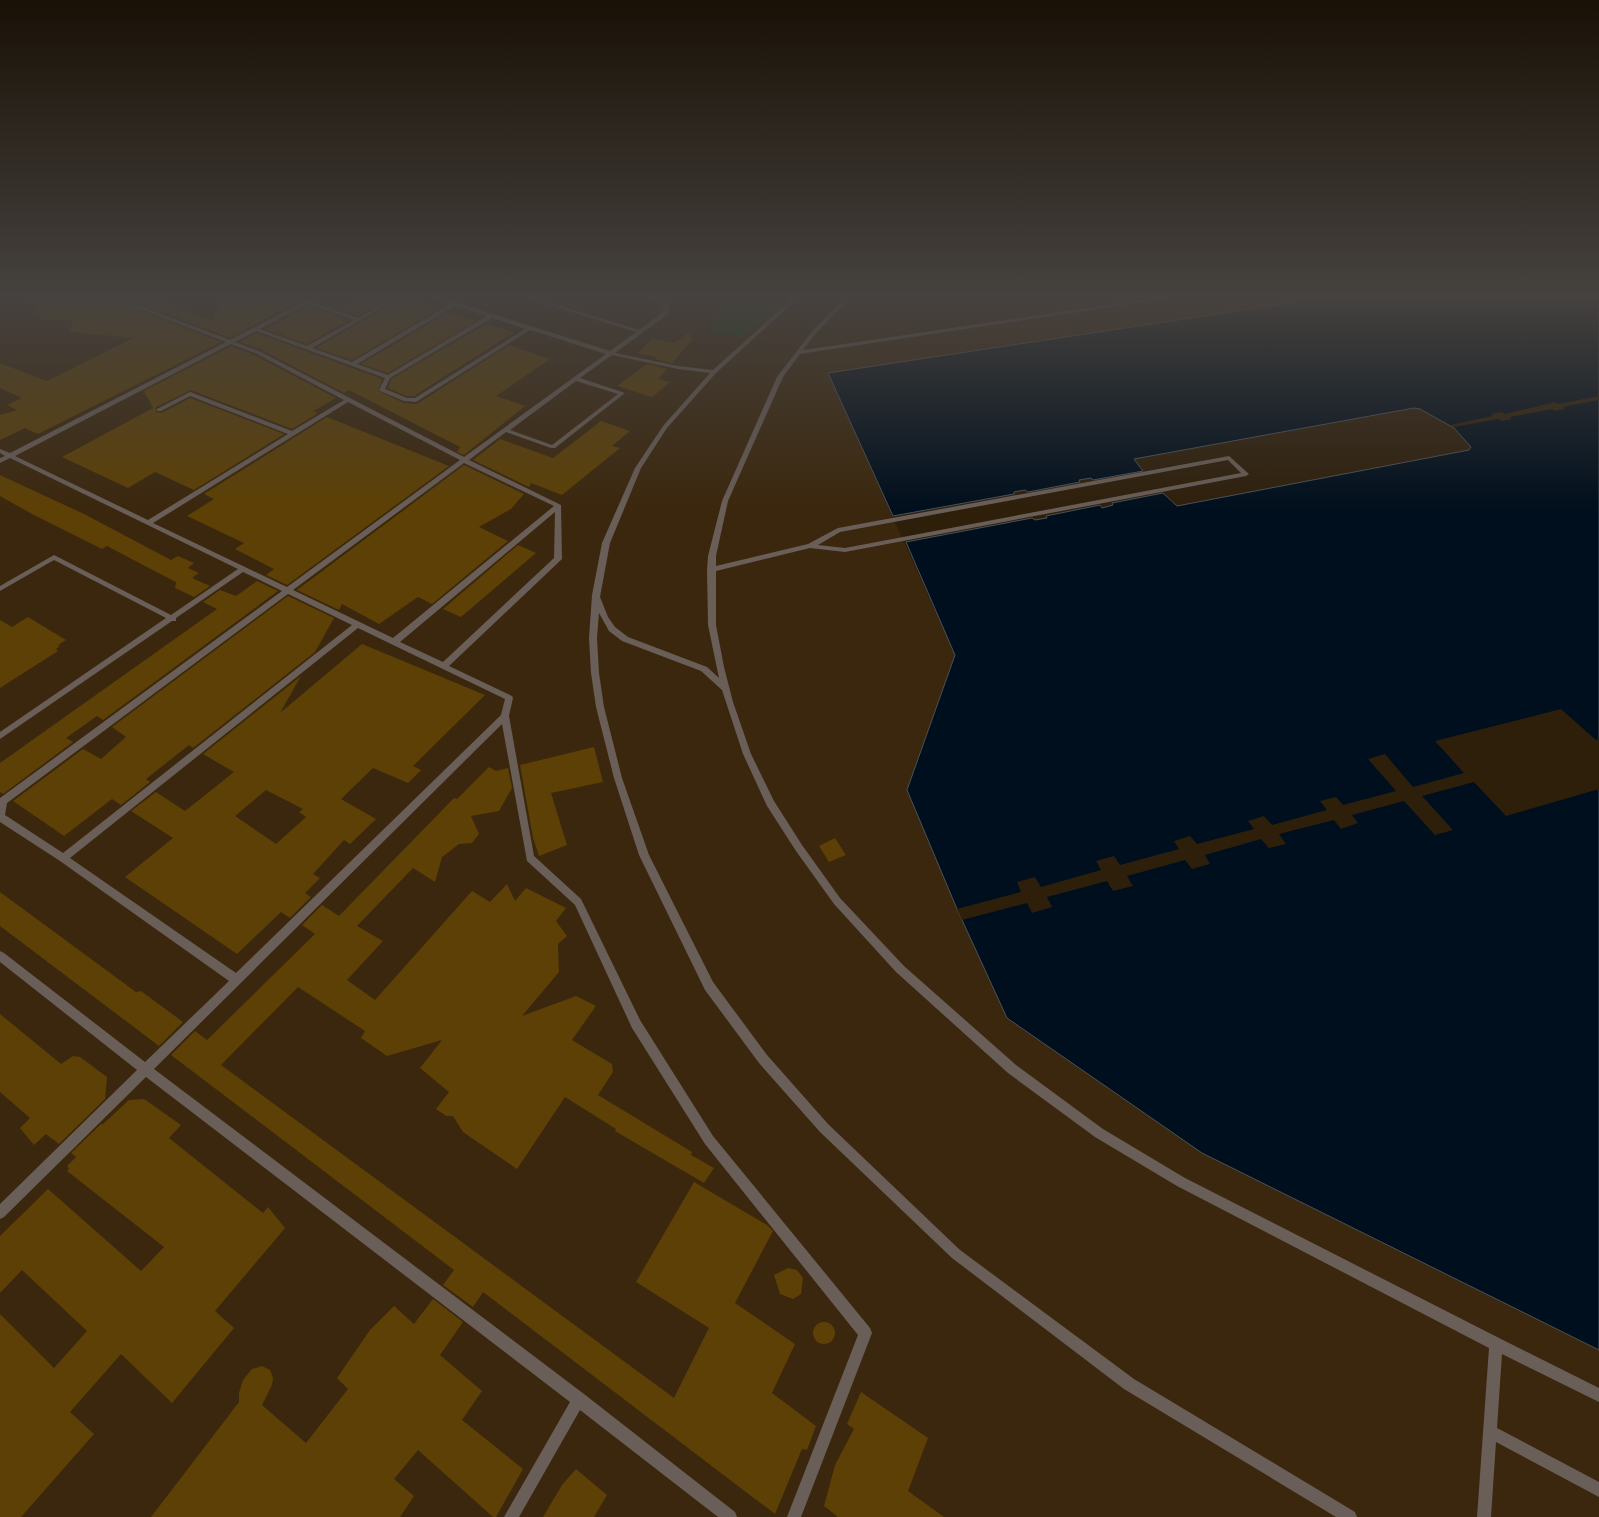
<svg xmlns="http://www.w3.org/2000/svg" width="1599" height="1517" viewBox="0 0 1599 1517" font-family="Signika,sans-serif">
  <rect width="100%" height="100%" fill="#2e1f0b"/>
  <path fill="#3b270d" d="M 0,297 L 1330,297 L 828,374 L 955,655 L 907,790 L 1202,1153 L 1599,1350 L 1599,1517 L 0,1517 Z"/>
  <path fill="#144113" d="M 724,297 L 786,297 L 743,337 L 711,331 Z"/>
  <path fill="#000f1d" stroke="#4b5258" d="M 1330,297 L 1599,297 L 1599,1350 L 1202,1153 L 1007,1018 L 957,909 L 907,790 L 955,655 L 906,542 L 1032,518 L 1035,520 L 1047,518 L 1046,516 L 1100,505 L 1102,508 L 1113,505 L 1112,503 L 1163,493 L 1177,506 L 1469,450 L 1471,447 L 1454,428 L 1420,409 L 1414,408 L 1134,459 L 1143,471 L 1093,480 L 1091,478 L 1079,480 L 1080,482 L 1028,492 L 1025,490 L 1014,492 L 1014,494 L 893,516 L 828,373 Z"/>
  <path fill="#2e1f0b" d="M 1599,396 L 1599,400 L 1563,407 L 1565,409 L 1555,411 L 1552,409 L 1510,417 L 1512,419 L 1501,421 L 1498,419 L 1454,427 L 1450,425 L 1493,416 L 1491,414 L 1502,412 L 1505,414 L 1555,402 L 1558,404 Z
    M 1561,709 L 1596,740 L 1599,739 L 1599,789 L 1506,816 L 1474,782 L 1422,796 L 1453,830 L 1435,835 L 1404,801 L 1352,815 L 1358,823 L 1341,829 L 1334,820 L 1279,834 L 1286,844 L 1269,848 L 1261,839 L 1205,855 L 1210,864 L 1192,869 L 1185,860 L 1127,876 L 1133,886 L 1113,891 L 1107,881 L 1047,897 L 1052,907 L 1032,913 L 1027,903 L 962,920 L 957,909 L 1021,892 L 1017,882 L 1035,877 L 1041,887 L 1101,870 L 1096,861 L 1114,856 L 1120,865 L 1179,849 L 1174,841 L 1190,836 L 1197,844 L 1254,829 L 1248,821 L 1264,816 L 1272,825 L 1327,810 L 1320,801 L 1336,797 L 1343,805 L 1396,791 L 1368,759 L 1385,754 L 1413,787 L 1464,773 L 1435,741 Z"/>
  <path fill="#5d4005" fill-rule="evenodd" d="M 28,297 L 107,297 L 221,342 L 38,434 L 25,428 L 0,440 L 0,415 L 17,410 L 7,405 L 22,398 L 0,388 L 0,363 L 47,381 L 133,338 L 70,332 L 73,320 L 42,320 Z
    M 123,297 L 146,297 L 212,321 L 217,309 L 227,297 L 294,297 L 302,300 L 230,338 Z
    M 364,297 L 391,297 L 358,316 L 341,310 Z
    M 403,297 L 438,309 L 352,360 L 316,348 Z
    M 308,306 L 349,320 L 307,344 L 265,329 Z
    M 448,312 L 476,321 L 388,373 L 361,364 Z
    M 486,324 L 514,332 L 414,396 L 407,396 L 388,388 L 391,379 Z
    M 256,333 L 382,379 L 378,391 L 404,403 L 417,404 L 509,345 L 550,359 L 496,396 L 525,406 L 464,455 L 457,452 L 460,447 L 349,390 L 344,393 L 260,349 L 240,342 Z
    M 688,333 L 693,339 L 672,363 L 654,359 L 657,357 L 638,353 L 652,339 L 675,343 Z
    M 231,346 L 254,355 L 336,398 L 313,411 L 318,413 L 292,429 L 191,390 L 156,407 L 156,412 L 162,413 L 190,398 L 284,434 L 194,490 L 155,472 L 128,488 L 62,457 L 153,408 L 144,391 Z
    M 647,364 L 667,369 L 658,379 L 670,382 L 652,397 L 617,386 Z
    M 327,417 L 449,466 L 287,585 L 266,575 L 274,569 L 235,549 L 244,543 L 187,516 L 214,499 L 204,494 Z
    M 601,421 L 630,431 L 612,446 L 620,448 L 562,495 L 531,483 L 529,487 L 473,460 L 500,439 L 553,458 Z
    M 464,465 L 524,494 L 511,509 L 479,527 L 508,541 L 432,604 L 418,597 L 379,624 L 342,604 L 339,610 L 297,590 Z
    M 0,475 L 84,514 L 171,560 L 178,556 L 194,563 L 188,568 L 199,573 L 192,578 L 210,586 L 194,597 L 175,588 L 176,582 L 143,565 L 107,546 L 102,549 L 32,514 L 0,496 Z
    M 518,545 L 536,553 L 461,617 L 443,609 Z
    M 257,581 L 278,591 L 103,720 L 97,716 L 66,738 L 73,742 L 3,794 L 0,792 L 0,763 L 217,609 L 203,602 L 220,590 L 236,596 Z
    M 288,596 L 334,618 L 315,652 L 193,748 L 189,745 L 146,779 L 150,782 L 121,805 L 112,799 L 64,836 L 13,801 L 83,749 L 101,759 L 126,737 L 112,727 Z
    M 28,617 L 66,640 L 58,645 L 60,646 L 56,649 L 58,651 L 0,688 L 0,620 L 12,627 Z
    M 362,644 L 485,695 L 413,766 L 421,770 L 408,783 L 373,768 L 341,799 L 376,819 L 350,844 L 344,840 L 313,874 L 320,878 L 305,893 L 311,897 L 290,918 L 281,912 L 237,954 L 125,877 L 173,838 L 131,811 L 156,792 L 185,811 L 234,772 L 203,754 L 301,676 L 280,713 ZM 266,790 L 303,809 L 299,812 L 306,817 L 276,844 L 235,816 Z
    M 594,747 L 603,782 L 551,793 L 567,845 L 539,856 L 533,838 L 520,765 Z
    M 489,767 L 496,771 L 508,768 L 512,788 L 499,811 L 471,816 L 479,834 L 472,843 L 459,844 L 442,857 L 435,882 L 413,868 L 357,926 L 383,941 L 347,980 L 375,1000 L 472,891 L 490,902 L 507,884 L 515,901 L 526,888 L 566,908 L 556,921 L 567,936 L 558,944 L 559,972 L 522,1016 L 576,996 L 596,1006 L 572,1040 L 612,1064 L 613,1072 L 598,1095 L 692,1152 L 691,1155 L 714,1168 L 704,1183 L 615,1131 L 616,1129 L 565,1097 L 517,1169 L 463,1132 L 453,1116 L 446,1116 L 436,1109 L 449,1092 L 420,1068 L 442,1040 L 387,1056 L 361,1038 L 365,1031 L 298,987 L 221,1065 L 674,1398 L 709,1328 L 636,1282 L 694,1182 L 767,1225 L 773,1231 L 735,1303 L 795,1344 L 772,1393 L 816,1426 L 807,1450 L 802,1449 L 775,1514 L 483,1292 L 473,1307 L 443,1285 L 454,1270 L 171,1055 L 195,1031 L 207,1040 L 315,934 L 302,925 L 322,905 L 339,916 L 454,798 L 457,799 Z
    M 835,838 L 846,855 L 829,862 L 819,846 Z
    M 0,892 L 136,992 L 141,991 L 183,1022 L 159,1046 L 0,926 Z
    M 0,1014 L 61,1064 L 73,1056 L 80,1057 L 107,1077 L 105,1099 L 59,1144 L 46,1134 L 34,1145 L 20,1128 L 30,1118 L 0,1092 Z
    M 144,1099 L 181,1125 L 169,1138 L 263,1213 L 268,1207 L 285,1228 L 215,1311 L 234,1328 L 172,1403 L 121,1354 L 70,1412 L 94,1434 L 21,1517 L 0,1517 L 0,1314 L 54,1368 L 87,1331 L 22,1270 L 0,1293 L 0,1236 L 48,1189 L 141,1271 L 164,1247 L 67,1171 L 69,1169 L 67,1166 L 76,1157 L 71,1153 L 102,1123 L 102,1125 L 129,1100 Z
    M 788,1268 L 797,1270 L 803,1278 L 801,1294 L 793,1299 L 780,1294 L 774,1275 Z
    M 433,1299 L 463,1322 L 440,1355 L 482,1391 L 462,1420 L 523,1469 L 496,1517 L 493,1517 L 418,1450 L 394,1479 L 414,1496 L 400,1517 L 151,1517 L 239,1402 L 239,1393 L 243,1380 L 252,1369 L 262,1366 L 270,1370 L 273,1378 L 272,1385 L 262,1405 L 306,1443 L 348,1389 L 337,1378 L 370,1330 L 394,1306 L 414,1324 Z
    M813 1333a11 11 0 1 1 22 0a11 11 0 1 1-22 0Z
    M 861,1392 L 928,1438 L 908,1491 L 944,1517 L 838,1517 L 824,1506 L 835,1465 L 854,1429 L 847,1424 Z
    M 576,1469 L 607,1495 L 594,1517 L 543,1517 L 562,1485 Z"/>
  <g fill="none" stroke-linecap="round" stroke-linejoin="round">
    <path fill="#695e58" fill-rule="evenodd" d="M 109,297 L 117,297 L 230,340 L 312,297 L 319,297 L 312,302 L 358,318 L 395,297 L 401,297 L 312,348 L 352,362 L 450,304 L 431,297 L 439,297 L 610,351 L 636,332 L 523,297 L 532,297 L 639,330 L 663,312 L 664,306 L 650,297 L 657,297 L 670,305 L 668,314 L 615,353 L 678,366 L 713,370 L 794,297 L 799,297 L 716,373 L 667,428 L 641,468 L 610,543 L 600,597 L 608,617 L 615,627 L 628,637 L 707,667 L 719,678 L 708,625 L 707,570 L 708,556 L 722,501 L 777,377 L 813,330 L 846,297 L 851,297 L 817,332 L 803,350 L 1162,297 L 1177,297 L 800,354 L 783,377 L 728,501 L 716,556 L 716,566 L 808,544 L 838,528 L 1229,456 L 1249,474 L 1246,476 L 845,552 L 810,548 L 716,571 L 716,625 L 724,667 L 733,702 L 751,754 L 774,801 L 802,845 L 840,898 L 904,966 L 1016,1065 L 1103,1129 L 1185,1178 L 1501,1339 L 1599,1388 L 1599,1402 L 1502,1354 L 1497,1428 L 1599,1482 L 1599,1497 L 1496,1442 L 1491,1517 L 1477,1517 L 1489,1348 L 1177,1186 L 1095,1137 L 1008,1073 L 896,972 L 834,904 L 796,851 L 767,806 L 743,754 L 722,690 L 701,671 L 622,641 L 609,631 L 599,613 L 597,638 L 599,673 L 604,707 L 622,778 L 649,855 L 713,982 L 767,1055 L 828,1124 L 960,1250 L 1134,1379 L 1355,1512 L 1357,1517 L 1336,1517 L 1124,1389 L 952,1258 L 820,1132 L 759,1063 L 705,990 L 639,855 L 614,778 L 596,707 L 591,673 L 589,638 L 592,595 L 602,543 L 635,468 L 663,426 L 710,373 L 678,369 L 612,355 L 580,378 L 625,393 L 555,448 L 551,448 L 506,432 L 469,460 L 561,505 L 562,559 L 449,666 L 512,696 L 513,698 L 509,716 L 534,856 L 581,899 L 640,1020 L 713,1136 L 870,1328 L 872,1333 L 801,1517 L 787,1517 L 858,1335 L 705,1144 L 632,1028 L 575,905 L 527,861 L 502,724 L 154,1069 L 584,1394 L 735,1512 L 737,1517 L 718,1517 L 580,1410 L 519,1517 L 504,1517 L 570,1402 L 146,1077 L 4,1217 L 0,1219 L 0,1204 L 137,1070 L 0,962 L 0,951 L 4,953 L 145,1062 L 229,981 L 60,861 L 0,822 L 0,798 L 282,591 L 243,572 L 176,618 L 176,621 L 172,621 L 0,739 L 0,732 L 166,618 L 54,560 L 0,591 L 0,586 L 54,555 L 171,615 L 238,569 L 10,458 L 0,463 L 0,458 L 5,456 L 0,453 L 0,449 L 10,453 L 226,342 ZM 308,304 L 354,320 L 307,346 L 260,329 ZM 455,306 L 487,316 L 388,375 L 357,364 ZM 492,318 L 525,329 L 415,398 L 407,398 L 385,389 L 390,378 ZM 530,330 L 606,354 L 464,457 L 259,351 L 235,342 L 256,331 L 385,378 L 379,390 L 380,391 L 404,401 L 416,402 ZM 231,344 L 255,353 L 344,400 L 292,431 L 190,392 L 157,409 L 157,411 L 161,411 L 190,396 L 288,434 L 148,520 L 15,456 ZM 576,381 L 618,394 L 552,445 L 510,430 ZM 348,402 L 460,460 L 287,587 L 153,523 ZM 1228,460 L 1241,473 L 845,548 L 818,545 L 840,532 ZM 464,463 L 554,506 L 393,638 L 293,590 ZM 555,512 L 554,558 L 443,662 L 400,642 ZM 288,594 L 352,625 L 63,853 L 5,815 L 7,803 ZM 358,628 L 505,699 L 501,715 L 236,973 L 70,858 Z"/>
  </g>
  <linearGradient id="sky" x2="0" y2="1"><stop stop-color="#191106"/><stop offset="0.58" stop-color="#46423f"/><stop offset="1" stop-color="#46423f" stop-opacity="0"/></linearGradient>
  <rect width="1599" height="510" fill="url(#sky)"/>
</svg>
